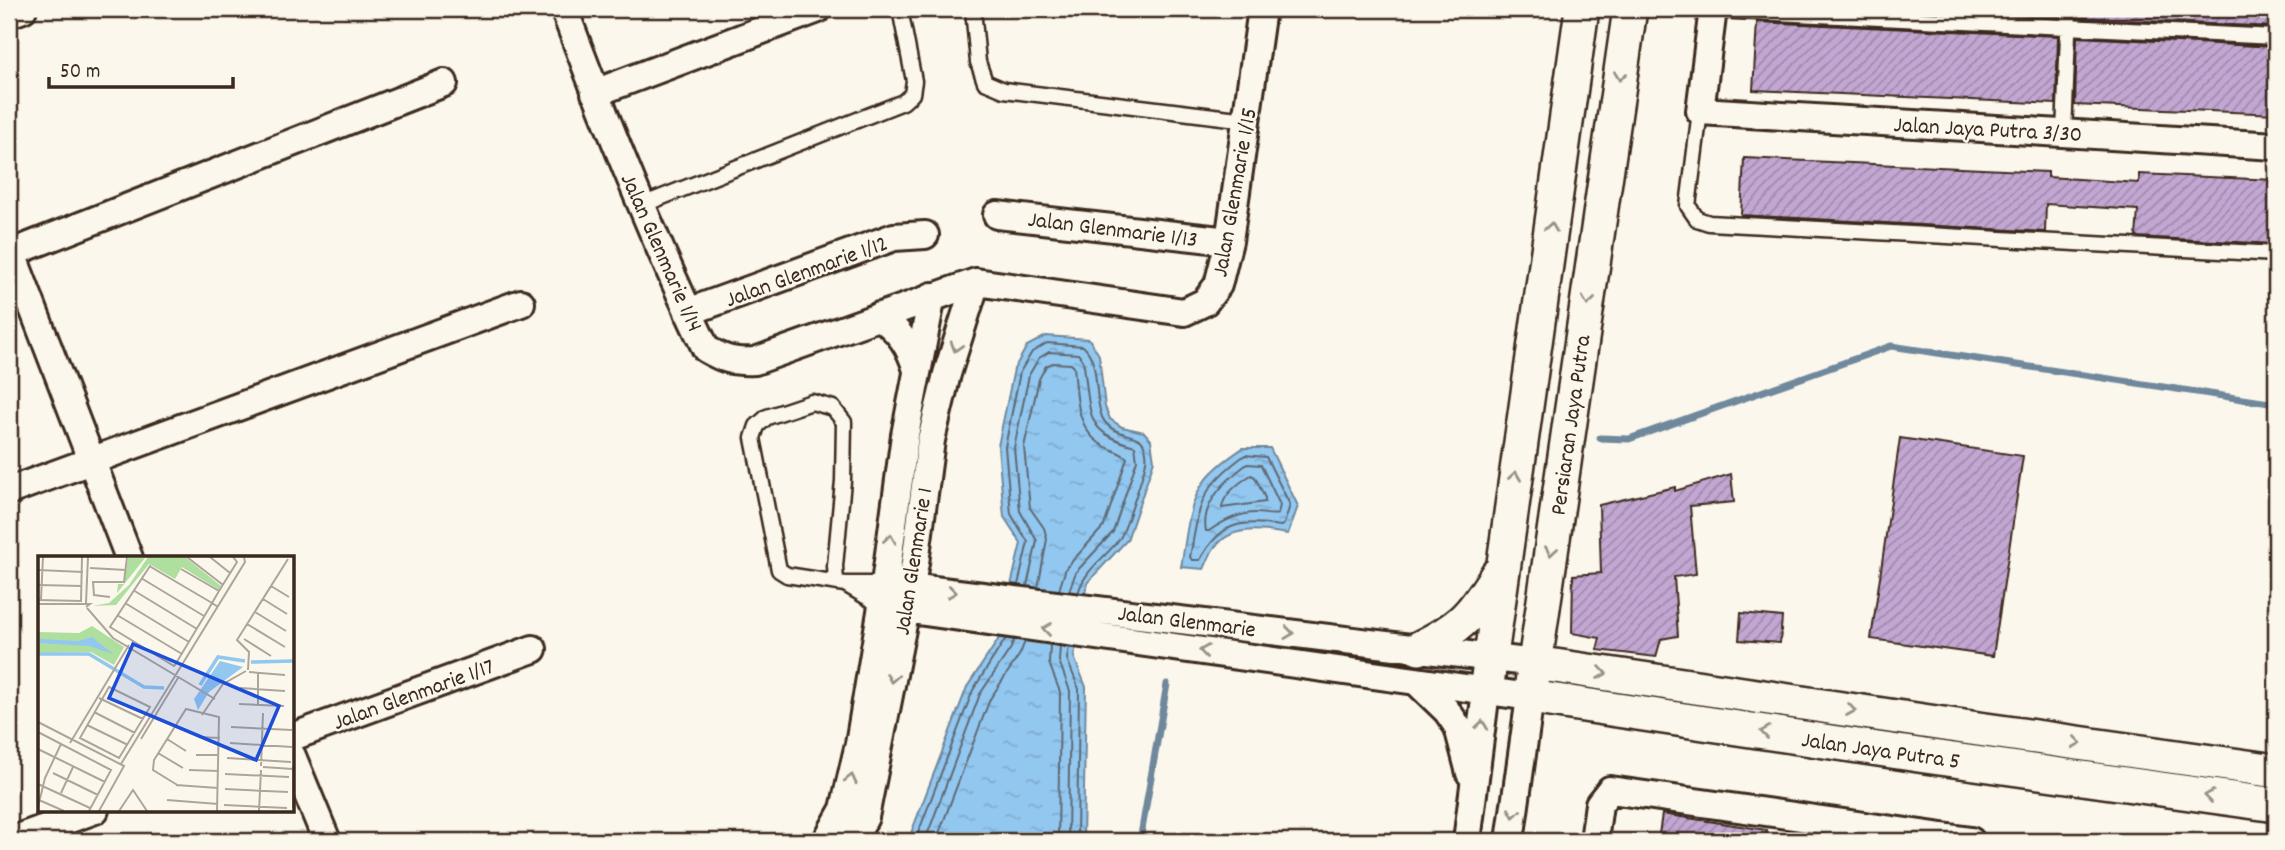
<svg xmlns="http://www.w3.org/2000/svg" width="2285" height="850" viewBox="0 0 2285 850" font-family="Dekko,sans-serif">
  <defs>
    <pattern id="water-ripples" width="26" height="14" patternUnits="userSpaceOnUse" patternTransform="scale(1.75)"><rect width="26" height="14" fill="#92c7f0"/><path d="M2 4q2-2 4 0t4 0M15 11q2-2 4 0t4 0" fill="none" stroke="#7fabcd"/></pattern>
    <pattern id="building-hatch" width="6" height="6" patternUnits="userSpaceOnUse" patternTransform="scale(1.75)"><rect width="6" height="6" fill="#c3a7d3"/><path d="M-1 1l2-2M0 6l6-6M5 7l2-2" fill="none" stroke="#a088ab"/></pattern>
  </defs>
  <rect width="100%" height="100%" fill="#fbf7ec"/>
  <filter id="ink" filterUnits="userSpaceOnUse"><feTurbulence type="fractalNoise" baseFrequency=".0143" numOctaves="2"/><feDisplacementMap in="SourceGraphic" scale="14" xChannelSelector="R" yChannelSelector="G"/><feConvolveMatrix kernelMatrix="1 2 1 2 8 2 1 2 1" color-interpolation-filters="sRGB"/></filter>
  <g filter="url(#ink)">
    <path fill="url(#water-ripples)" stroke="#6f889c" stroke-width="2" d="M 1046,336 L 1089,339 L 1099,355 L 1105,407 L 1110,419 L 1122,427 L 1144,432 L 1151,440 L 1154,461 L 1127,540 L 1088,582 L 1083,599 L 1074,657 L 1086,687 L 1083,841 L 908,841 L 967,687 L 998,640 L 1021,543 L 1004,517 L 998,446 L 1014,369 L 1027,346 Z
      M 1243,448 L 1270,448 L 1298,506 L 1288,534 C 1262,530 1232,524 1214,548 C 1210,554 1207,563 1204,569 L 1181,567 C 1186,542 1187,513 1199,490 C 1208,472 1227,459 1243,448 Z"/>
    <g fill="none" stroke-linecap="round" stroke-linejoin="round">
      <path stroke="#5e6972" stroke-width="2" d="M 1245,455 L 1266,457 L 1290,505 L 1284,524 L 1281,526 C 1240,519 1220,523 1200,560 L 1192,560 L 1190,557 C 1200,504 1199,488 1245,455 Z
        M 1247,464 L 1261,465 L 1280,505 L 1278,514 C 1271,516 1264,513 1256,513 C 1238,513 1223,521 1209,531 L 1206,531 C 1200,503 1227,479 1247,464 Z
        M 1251,475 L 1255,477 L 1265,498 L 1265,502 L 1222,508 C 1223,495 1240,482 1251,475 Z
        M 1018,585 L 1028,542 L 1011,514 L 1005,447 L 1020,372 L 1032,352 L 1047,343 L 1083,346 C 1101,362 1093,395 1102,417 C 1111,438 1140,432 1144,445 C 1146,449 1147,457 1146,461 C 1145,470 1125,531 1120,538 C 1106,558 1086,567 1078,593
        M 1027,586 L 1037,541 L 1020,511 L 1014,448 L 1029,375 L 1039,358 L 1049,352 L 1078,354 C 1084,360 1084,365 1085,374 C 1091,418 1087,433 1135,446 L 1137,460 L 1113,532 L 1076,572 L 1069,591
        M 1038,588 L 1047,539 L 1044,528 L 1030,508 L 1024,447 L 1039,379 L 1046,366 L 1053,363 L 1071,364 L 1074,367 C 1077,392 1075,426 1099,443 C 1107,449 1121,452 1127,458 L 1104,526 L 1066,568 L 1059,590
        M 1050,645 L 1049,663 L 1060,692 L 1058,841
        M 1060,646 L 1059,661 L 1070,691 L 1068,841
        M 1069,647 L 1067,659 L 1079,689 L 1077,841
        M 915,841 L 973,690 L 1006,638
        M 925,841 L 980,694 L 1011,648 L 1014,640
        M 936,841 L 990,699 L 1020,654 L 1025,641"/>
      <path stroke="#6f889c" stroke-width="7" d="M 1600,438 L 1629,439 L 1891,346 L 2276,404
        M 1140,841 L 1167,684"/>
    </g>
    <path fill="url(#building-hatch)" stroke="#3b2a1e" stroke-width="2" d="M 1888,9 L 2059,9 L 2059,17 Z
      M 2079,9 L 2276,9 L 2276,27 L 2078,18 Z
      M 1757,22 L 2058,36 L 2056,104 L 1753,90 Z
      M 2077,37 L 2276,47 L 2276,114 L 2075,105 Z
      M 1744,158 L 2048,172 L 2048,177 L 2139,183 L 2139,174 L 2276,180 L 2276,244 L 2136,237 L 2138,210 L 2046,204 L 2045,232 L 1741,215 Z
      M 1900,438 L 2023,456 L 1993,656 L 1871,639 Z
      M 1731,474 L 1734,502 L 1690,506 L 1696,574 L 1674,577 L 1678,636 L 1661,639 L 1656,657 L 1597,650 L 1600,638 L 1572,633 L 1573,575 L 1601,573 L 1599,505 L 1675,487 L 1675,491 Z
      M 1741,613 L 1782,617 L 1780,643 L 1739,640 Z
      M 1662,814 L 1767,830 L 1766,841 L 1658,841 Z"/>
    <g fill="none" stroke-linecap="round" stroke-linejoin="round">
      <g stroke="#3b2a1e" stroke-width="19">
        <path id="service" d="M 973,9 L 978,62 L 985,82 L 1004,90 L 1246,120
          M 1713,10 L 2276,37
          M 1700,111 L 1688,206 L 1697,219 L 1709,223 L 2276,254
          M 2064,133 L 2069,9
          M 642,205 L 903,102 L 912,94 L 914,81 L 900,9
          M 836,582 L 835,566 L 843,481 L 844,422 L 833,408 L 812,402 L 767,417 L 757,426 L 753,438 L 779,570 L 787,575 L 845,584 L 884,584
          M 845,584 L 882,606"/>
      </g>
      <g stroke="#3b2a1e" stroke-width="32">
        <path id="minor" d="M 564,9 C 607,124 653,239 706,349 C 725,360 733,362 755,361 L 976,282 L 1184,312 L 1205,302 L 1218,285 L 1229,241 L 1262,9
          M 1713,9 L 1700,111 L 2276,146
          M 9,14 L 23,9
          M 595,93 L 818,9
          M 997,215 L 1229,241
          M 9,246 L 129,558
          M 9,254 L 444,83
          M 688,312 L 894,237 L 925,235
          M 879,316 C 899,330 910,346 917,370
          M 9,491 L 521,303
          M 884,584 L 1535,663
          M 882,606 L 1530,697 L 1510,841
          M 1417,682 L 1447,711 L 1458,727 L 1470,773
          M 292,737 L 533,649
          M 292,756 L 327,841
          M 9,841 L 95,810
          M 826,841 L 844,809 L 859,744 L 882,606 L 905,435 L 932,296
          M 853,841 L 865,817 L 915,563 L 931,440 L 947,374 L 976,282
          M 1467,841 L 1486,691
          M 1594,841 L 1599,804 L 1610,790 L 1971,841"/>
      </g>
      <g stroke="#3b2a1e" stroke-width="38">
        <path id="tertiary" d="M 1630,9 L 1530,697 L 1925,756 L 2276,805
          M 1419,648 C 1462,627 1472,615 1497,575
          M 1535,663 L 1950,725 L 2276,771
          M 1486,691 L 1582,9"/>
      </g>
      <use href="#service" stroke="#fbf7ec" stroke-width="14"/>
      <use href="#minor" stroke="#fbf7ec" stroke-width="26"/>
      <use href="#tertiary" stroke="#fbf7ec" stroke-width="33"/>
    </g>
    <defs><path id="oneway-chevron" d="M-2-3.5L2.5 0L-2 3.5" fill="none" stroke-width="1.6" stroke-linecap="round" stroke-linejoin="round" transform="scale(1.75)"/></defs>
    <g stroke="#9b9085">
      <use href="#oneway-chevron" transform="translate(1620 76) rotate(98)"/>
      <use href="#oneway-chevron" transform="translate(1551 227) rotate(-82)"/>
      <use href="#oneway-chevron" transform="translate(1588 301) rotate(98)"/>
      <use href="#oneway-chevron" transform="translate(956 347) rotate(107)"/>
      <use href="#oneway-chevron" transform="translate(1515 476) rotate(-82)"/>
      <use href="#oneway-chevron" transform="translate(890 539) rotate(-82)"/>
      <use href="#oneway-chevron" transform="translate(1551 551) rotate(98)"/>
      <use href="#oneway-chevron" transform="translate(952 592) rotate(7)"/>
      <use href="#oneway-chevron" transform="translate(1047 629) rotate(-172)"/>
      <use href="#oneway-chevron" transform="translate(1289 633) rotate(7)"/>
      <use href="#oneway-chevron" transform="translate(1204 651) rotate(-172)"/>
      <use href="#oneway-chevron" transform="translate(1602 673) rotate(9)"/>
      <use href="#oneway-chevron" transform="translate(892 678) rotate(101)"/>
      <use href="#oneway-chevron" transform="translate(1851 710) rotate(9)"/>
      <use href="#oneway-chevron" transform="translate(1482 725) rotate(-83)"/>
      <use href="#oneway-chevron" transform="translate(1765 732) rotate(-172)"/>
      <use href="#oneway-chevron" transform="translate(2077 743) rotate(8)"/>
      <use href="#oneway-chevron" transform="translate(851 779) rotate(-77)"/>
      <use href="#oneway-chevron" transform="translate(2209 796) rotate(-172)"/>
      <use href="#oneway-chevron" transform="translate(1514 813) rotate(98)"/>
    </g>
  </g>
  <g text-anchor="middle" stroke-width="5" stroke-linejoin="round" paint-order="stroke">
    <g font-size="23" fill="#3b2a1e" stroke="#fbf7ec">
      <text transform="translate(1988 128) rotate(3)" y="8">Jalan Jaya Putra 3/30</text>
      <text transform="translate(1233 192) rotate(-80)" y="8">Jalan Glenmarie 1/15</text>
      <text transform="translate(1113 228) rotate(7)" y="8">Jalan Glenmarie 1/13</text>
      <text transform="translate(663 252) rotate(66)" y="8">Jalan Glenmarie 1/14</text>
      <text transform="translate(806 270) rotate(-20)" y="8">Jalan Glenmarie 1/12</text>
      <text transform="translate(1569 425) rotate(-82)" y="8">Persiaran Jaya Putra</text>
      <text transform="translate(912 561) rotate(-81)" y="8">Jalan Glenmarie 1</text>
      <text transform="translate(1187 620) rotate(7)" y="8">Jalan Glenmarie</text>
      <text transform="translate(413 693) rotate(-20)" y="8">Jalan Glenmarie 1/17</text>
      <text transform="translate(1881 749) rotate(8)" y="8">Jalan Jaya Putra 5</text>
    </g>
  </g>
  <g transform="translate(38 556)">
    <rect width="256" height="256" fill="#fbf7ec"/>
    <path d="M 110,1 L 147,1 L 183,30 L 181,34 L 144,11 L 137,23 L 111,8 L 78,49 L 55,50 L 71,47 L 91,29 ZM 90,2 L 107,2 L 79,37 L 80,28 L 86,28 ZM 54,70 L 86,91 L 76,109 L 53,96 L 0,97 L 0,76 L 41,77 Z" fill="#aedf9f"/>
    <path d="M 54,81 L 75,98 L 51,90 L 0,87 L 0,83 L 40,85 ZM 182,105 L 205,111 L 171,136 L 160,154 L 156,143 Z" fill="#92c7f0"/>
    <path fill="none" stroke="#92c7f0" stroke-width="3.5" d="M 0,98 L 51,98 L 106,131 L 126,132M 213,106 L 255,105M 162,129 L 180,101 L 207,105"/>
    <path fill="none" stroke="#aea59a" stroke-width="2" d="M 149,1 L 185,29M 172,1 L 192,17M 52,12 L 88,14M 143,13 L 181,35M 0,14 L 45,16M 103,22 L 166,60M 0,29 L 44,30M 233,30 L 251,41M 95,34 L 159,73M 72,41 L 56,39 L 55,26 L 86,26 L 89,1M 3,43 L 5,1M 225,43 L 249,58M 0,44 L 43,45 L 44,1M 48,47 L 50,1M 87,47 L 151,86M 0,48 L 52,48 L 48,51M 180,51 L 174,47 L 113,11 L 112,10 L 72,71 L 136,110 L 137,109 L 170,54 L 174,47 L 181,35 L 199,6 L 195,1M 49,52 L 75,82 L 177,143M 217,56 L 248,75M 79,59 L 144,98M 209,68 L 247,91M 206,83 L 233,100M 210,114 L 211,96 L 199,84 L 250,3M 211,116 L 247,119M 71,131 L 112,151 L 81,202 L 42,182 ZM 202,132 L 247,135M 61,142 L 105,163M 201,148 L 246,150M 220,149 L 220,117M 56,156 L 97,177M 164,159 L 185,128 L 208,115M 0,166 L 86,210 L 61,255M 49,169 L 90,189M 193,171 L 254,174M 0,176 L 73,214 L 51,255M 160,181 L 182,182M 103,183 L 140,122M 129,183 L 148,195M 32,187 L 91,89M 192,187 L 254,191M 0,193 L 67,226M 120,197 L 145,212M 158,199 L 181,199M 189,202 L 253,206M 83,208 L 207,6 L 206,1M 223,210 L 225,157M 255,210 L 255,252M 225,211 L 255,213M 151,214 L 181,215M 15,217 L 60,239M 187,218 L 251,221M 0,228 L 52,252M 138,229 L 180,232M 141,230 L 115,214 L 116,204 L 148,153 L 181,161 L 179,255M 187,233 L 250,236M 23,237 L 35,211M 1,244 L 26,255M 129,244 L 180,248M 186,249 L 249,252M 0,251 L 7,222 L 23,188M 81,255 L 95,234 L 109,255M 221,255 L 223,214"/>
    <path fill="#1d4ed8" fill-opacity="0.15" stroke="#1d4ed8" stroke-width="3.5" d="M 95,88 L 241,150 L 218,204 L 71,142 Z"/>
    <rect width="256" height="256" fill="none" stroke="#3b2a1e" stroke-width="3.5"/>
  </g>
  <rect width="2285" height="850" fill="none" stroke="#fbf7ec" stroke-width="35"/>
  <rect x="18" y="18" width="2250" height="815" fill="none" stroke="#3b2a1e" stroke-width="2.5" filter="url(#ink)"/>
  <path d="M49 77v10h184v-10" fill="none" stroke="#3b2a1e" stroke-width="3.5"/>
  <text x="60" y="77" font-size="21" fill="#3b2a1e" stroke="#fbf7ec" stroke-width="5" paint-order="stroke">50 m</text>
</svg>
